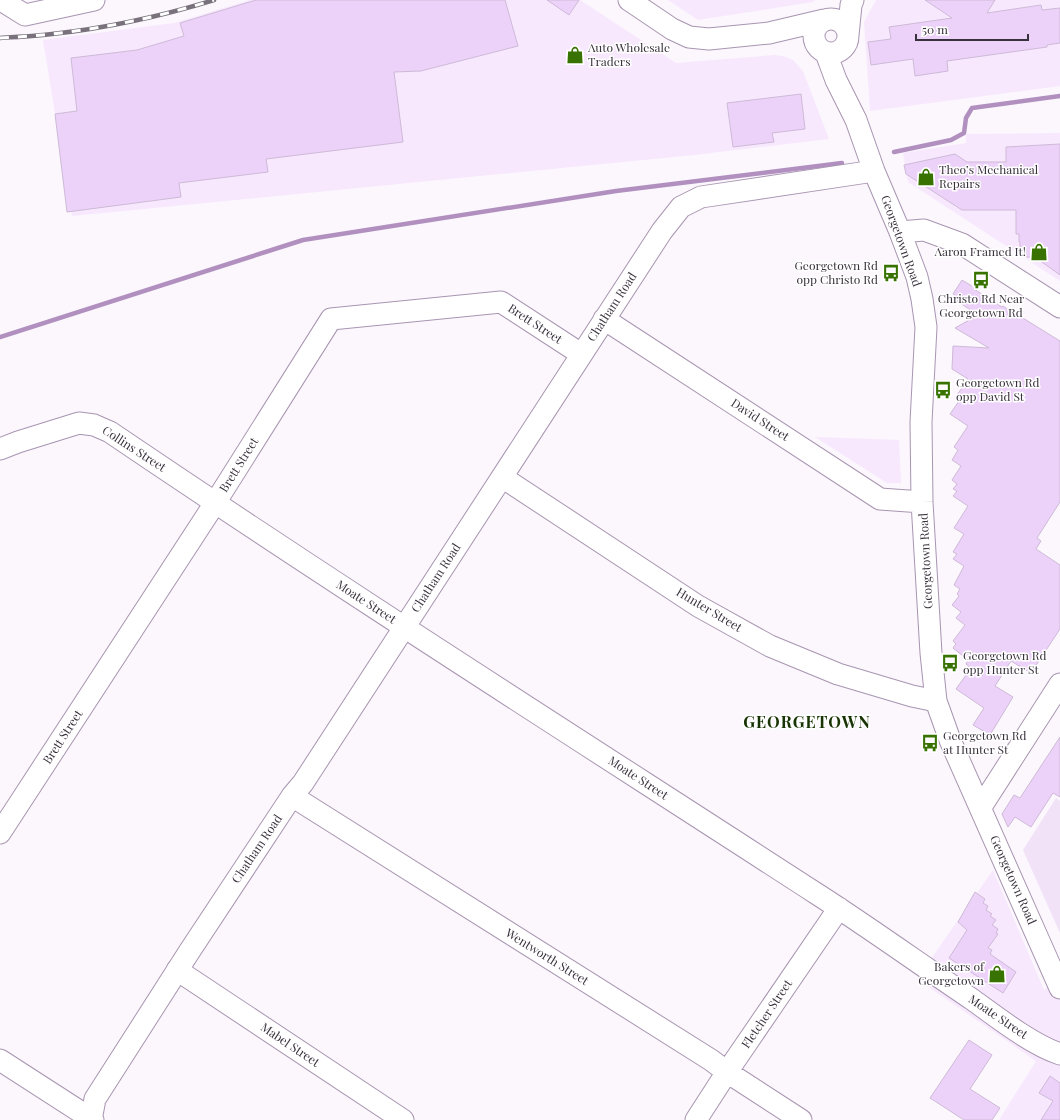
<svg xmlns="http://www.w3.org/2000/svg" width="1060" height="1120" viewBox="0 0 1060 1120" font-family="'Playfair Display',serif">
  <rect width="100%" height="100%" fill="#fbf7fd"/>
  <path fill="#f7e8fe" d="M 250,0 L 580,0 L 676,63 L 775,55 L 783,56 L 793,60 L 803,71 L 829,139 L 694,155 L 72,216 L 43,40 L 174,23 Z
    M 668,0 L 815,0 L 813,2 L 698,20 Z
    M 876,0 L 1060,0 L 1060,86 L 870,111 L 864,22 Z
    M 1060,133 L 1060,281 L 908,182 L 903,153 L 966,143 L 966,134 Z
    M 815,437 L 899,440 L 901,483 L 887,483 Z
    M 993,870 L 1044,990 L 1060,976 L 1060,1120 L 999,1120 L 1036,1061 L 917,979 Z"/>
  <path fill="#f1e2f8" d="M 1056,798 L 1060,801 L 1060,933 L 1023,850 Z"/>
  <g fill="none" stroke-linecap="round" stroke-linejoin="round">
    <path stroke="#b190c0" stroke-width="4.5" d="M 894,152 L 951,140 L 964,133 L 966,118 L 972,108 L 1060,96
      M 0,337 L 303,240 L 616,191 L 842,163"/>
  </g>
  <path fill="#ecd2f9" stroke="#cebad7" d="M 256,0 L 505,0 L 518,46 L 421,71 L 394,72 L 403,142 L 266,159 L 268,172 L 179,183 L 181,197 L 67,212 L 55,114 L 77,111 L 71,58 L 137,50 L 184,36 L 180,23 Z
    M 547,0 L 579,0 L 569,15 Z
    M 925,0 L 995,0 L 987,13 L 1041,5 L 1042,10 L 1060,8 L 1060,43 L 1047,45 L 1047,47 L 947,61 L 948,71 L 915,76 L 913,59 L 871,65 L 868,42 L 891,39 L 889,27 L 952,18 Z
    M 801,94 L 805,129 L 772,133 L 774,142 L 733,147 L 727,103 Z
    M 1060,144 L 1060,275 L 1035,257 L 1027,257 L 1020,253 L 1020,242 L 1019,242 L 1019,234 L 1016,234 L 1016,210 L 962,210 L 906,174 L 904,165 L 955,154 L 967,162 L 1006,162 L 1006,147 Z
    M 962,280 L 975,288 L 974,289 L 1002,307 L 1003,306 L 1018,316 L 1018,315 L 1060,341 L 1060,502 L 1037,538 L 1041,541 L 1036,549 L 1060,565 L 1060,629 L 1031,673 L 1011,661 L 995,686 L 1013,697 L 990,735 L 973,725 L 984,708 L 956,689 L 971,668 L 966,664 L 968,660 L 953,648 L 956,644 L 953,641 L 965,625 L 956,618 L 961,612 L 952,605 L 959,596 L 957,594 L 960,589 L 954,585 L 964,566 L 953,559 L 957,554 L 953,552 L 964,534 L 954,528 L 968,506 L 953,496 L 957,491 L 953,489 L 957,484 L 952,480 L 961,466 L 952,460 L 958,450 L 954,447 L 968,426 L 950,414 L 959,401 L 955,398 L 968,379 L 952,369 L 953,346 L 989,348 L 955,328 L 978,315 L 954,299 L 956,296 L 953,294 Z
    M 1060,737 L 1060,797 L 1053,793 L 1031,827 L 1015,817 L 1008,827 L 1002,814 L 1014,795 L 1020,798 Z
    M 975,892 L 985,899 L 983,903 L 988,906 L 986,910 L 992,914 L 990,916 L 996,920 L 992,925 L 998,929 L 996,933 L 998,934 L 988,948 L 992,950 L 990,954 L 1016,972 L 1003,993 L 949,958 L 967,930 L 958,922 Z
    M 969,1040 L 992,1055 L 970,1089 L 1000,1108 L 992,1120 L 964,1120 L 930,1098 Z
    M 1050,1076 L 1060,1083 L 1060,1120 L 1041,1120 L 1053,1101 L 1039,1093 Z"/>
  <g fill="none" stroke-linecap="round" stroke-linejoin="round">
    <g stroke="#a895b1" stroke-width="23">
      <path id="minor" d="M 1,0 L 25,15 L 94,0
        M 629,0 L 672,29 L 689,37 L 709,39 L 769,33 L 824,20
        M814 36a17 17 0 1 1 34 0a17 17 0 1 1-34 0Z
        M 848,35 L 851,5 L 853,0
        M 826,53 L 836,80 L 856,120 L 874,171 L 900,232 L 917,277 L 922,299 L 926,327 L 921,422 L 922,502 L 931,653 L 936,701 L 950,740 L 1060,988
        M 900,232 L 924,230 L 962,244 L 1060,307
        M 604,319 L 880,499 L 922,502
        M 0,449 L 18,442 L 79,423 L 94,425 L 110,432 C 343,590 581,741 817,894 C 870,928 921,965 973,1000 C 998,1018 1031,1044 1060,1054
        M 502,477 L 698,606 L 770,646 L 838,674 L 912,696 L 936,701
        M 292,796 L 711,1060 L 727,1072 L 801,1120
        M 981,807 L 1060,684
        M 0,833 L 215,503 L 331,319 L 501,302 L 581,354
        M 177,970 L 403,1120
        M 0,1060 L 93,1120
        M 91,1120 L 95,1099 L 189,952 L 292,796 L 303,783 L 662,231 L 681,207 L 701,197 L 874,171
        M 696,1120 L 727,1072 L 839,908"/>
    </g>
    <use href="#minor" stroke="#fff" stroke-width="21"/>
    <g stroke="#79727c" stroke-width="4.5">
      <path id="rail" d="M 0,38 C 17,37 35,36 52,34 C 107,28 162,16 214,0"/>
    </g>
    <use href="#rail" stroke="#fff" stroke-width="3" stroke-dasharray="9" stroke-linecap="butt"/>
  </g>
  <defs>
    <g id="shop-bare" transform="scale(1.38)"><path d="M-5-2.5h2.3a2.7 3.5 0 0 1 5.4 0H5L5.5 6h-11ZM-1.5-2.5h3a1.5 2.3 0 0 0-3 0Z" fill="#387201" stroke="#fff" stroke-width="2.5" paint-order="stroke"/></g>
    <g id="bus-bare" transform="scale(1.38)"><path d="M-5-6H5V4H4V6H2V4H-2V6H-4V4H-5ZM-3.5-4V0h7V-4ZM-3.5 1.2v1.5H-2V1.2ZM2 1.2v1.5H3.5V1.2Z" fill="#387201" stroke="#fff" stroke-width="2.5" paint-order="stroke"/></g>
  </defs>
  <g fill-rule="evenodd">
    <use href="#shop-bare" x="575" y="55"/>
    <use href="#shop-bare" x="926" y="177"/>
    <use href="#shop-bare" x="1039" y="252"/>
    <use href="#bus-bare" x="891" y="273"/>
    <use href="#bus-bare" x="981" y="280"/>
    <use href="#bus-bare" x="943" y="390"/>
    <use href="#bus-bare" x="950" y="663"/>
    <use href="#bus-bare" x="930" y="743"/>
    <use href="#shop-bare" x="997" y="974"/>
  </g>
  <g text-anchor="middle" stroke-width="3" stroke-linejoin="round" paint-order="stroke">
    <g font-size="12" fill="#38303c" stroke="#fff" text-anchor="start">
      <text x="588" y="52">Auto Wholesale<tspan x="588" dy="14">Traders</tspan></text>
      <text x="939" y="174">Theo’s Mechanical<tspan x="939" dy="14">Repairs</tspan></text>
      <text x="1026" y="256" text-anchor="end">Aaron Framed It!</text>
      <text x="878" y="270" text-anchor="end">Georgetown Rd<tspan x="878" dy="14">opp Christo Rd</tspan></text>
      <text x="981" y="303" text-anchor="middle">Christo Rd Near<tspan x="981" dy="14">Georgetown Rd</tspan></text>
      <text x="956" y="387">Georgetown Rd<tspan x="956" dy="14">opp David St</tspan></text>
      <text x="963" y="660">Georgetown Rd<tspan x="963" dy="14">opp Hunter St</tspan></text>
      <text x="943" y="740">Georgetown Rd<tspan x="943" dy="14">at Hunter St</tspan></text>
      <text x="984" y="971" text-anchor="end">Bakers of<tspan x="984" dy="14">Georgetown</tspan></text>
    </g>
    <g font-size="12" fill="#38303c" stroke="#fff">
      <text transform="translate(901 241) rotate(70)" y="4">Georgetown Road</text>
      <text transform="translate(612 307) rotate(-57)" y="4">Chatham Road</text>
      <text transform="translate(535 324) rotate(33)" y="4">Brett Street</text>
      <text transform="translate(760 420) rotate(33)" y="4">David Street</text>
      <text transform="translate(134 449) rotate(33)" y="4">Collins Street</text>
      <text transform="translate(239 465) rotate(-58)" y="4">Brett Street</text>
      <text transform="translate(926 561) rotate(-93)" y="4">Georgetown Road</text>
      <text transform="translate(436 578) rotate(-57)" y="4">Chatham Road</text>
      <text transform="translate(366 602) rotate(33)" y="4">Moate Street</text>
      <text transform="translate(709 610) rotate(31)" y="4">Hunter Street</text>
      <text transform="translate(63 737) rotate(-57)" y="4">Brett Street</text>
      <text transform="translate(638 778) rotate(33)" y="4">Moate Street</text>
      <text transform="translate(257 849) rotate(-56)" y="4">Chatham Road</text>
      <text transform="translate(1013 880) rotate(66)" y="4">Georgetown Road</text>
      <text transform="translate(547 957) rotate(32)" y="4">Wentworth Street</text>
      <text transform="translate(767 1014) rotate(-56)" y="4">Fletcher Street</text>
      <text transform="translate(998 1017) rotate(34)" y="4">Moate Street</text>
      <text transform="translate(290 1045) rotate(34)" y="4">Mabel Street</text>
    </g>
    <g font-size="16" font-weight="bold" letter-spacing="1" fill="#193404" stroke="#fff">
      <text x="807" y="728">GEORGETOWN</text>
    </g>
  </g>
  <path d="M916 34v6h112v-6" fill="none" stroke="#38303c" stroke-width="2"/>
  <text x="922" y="34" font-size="12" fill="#38303c" stroke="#ffffff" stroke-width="3" paint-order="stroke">50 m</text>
</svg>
